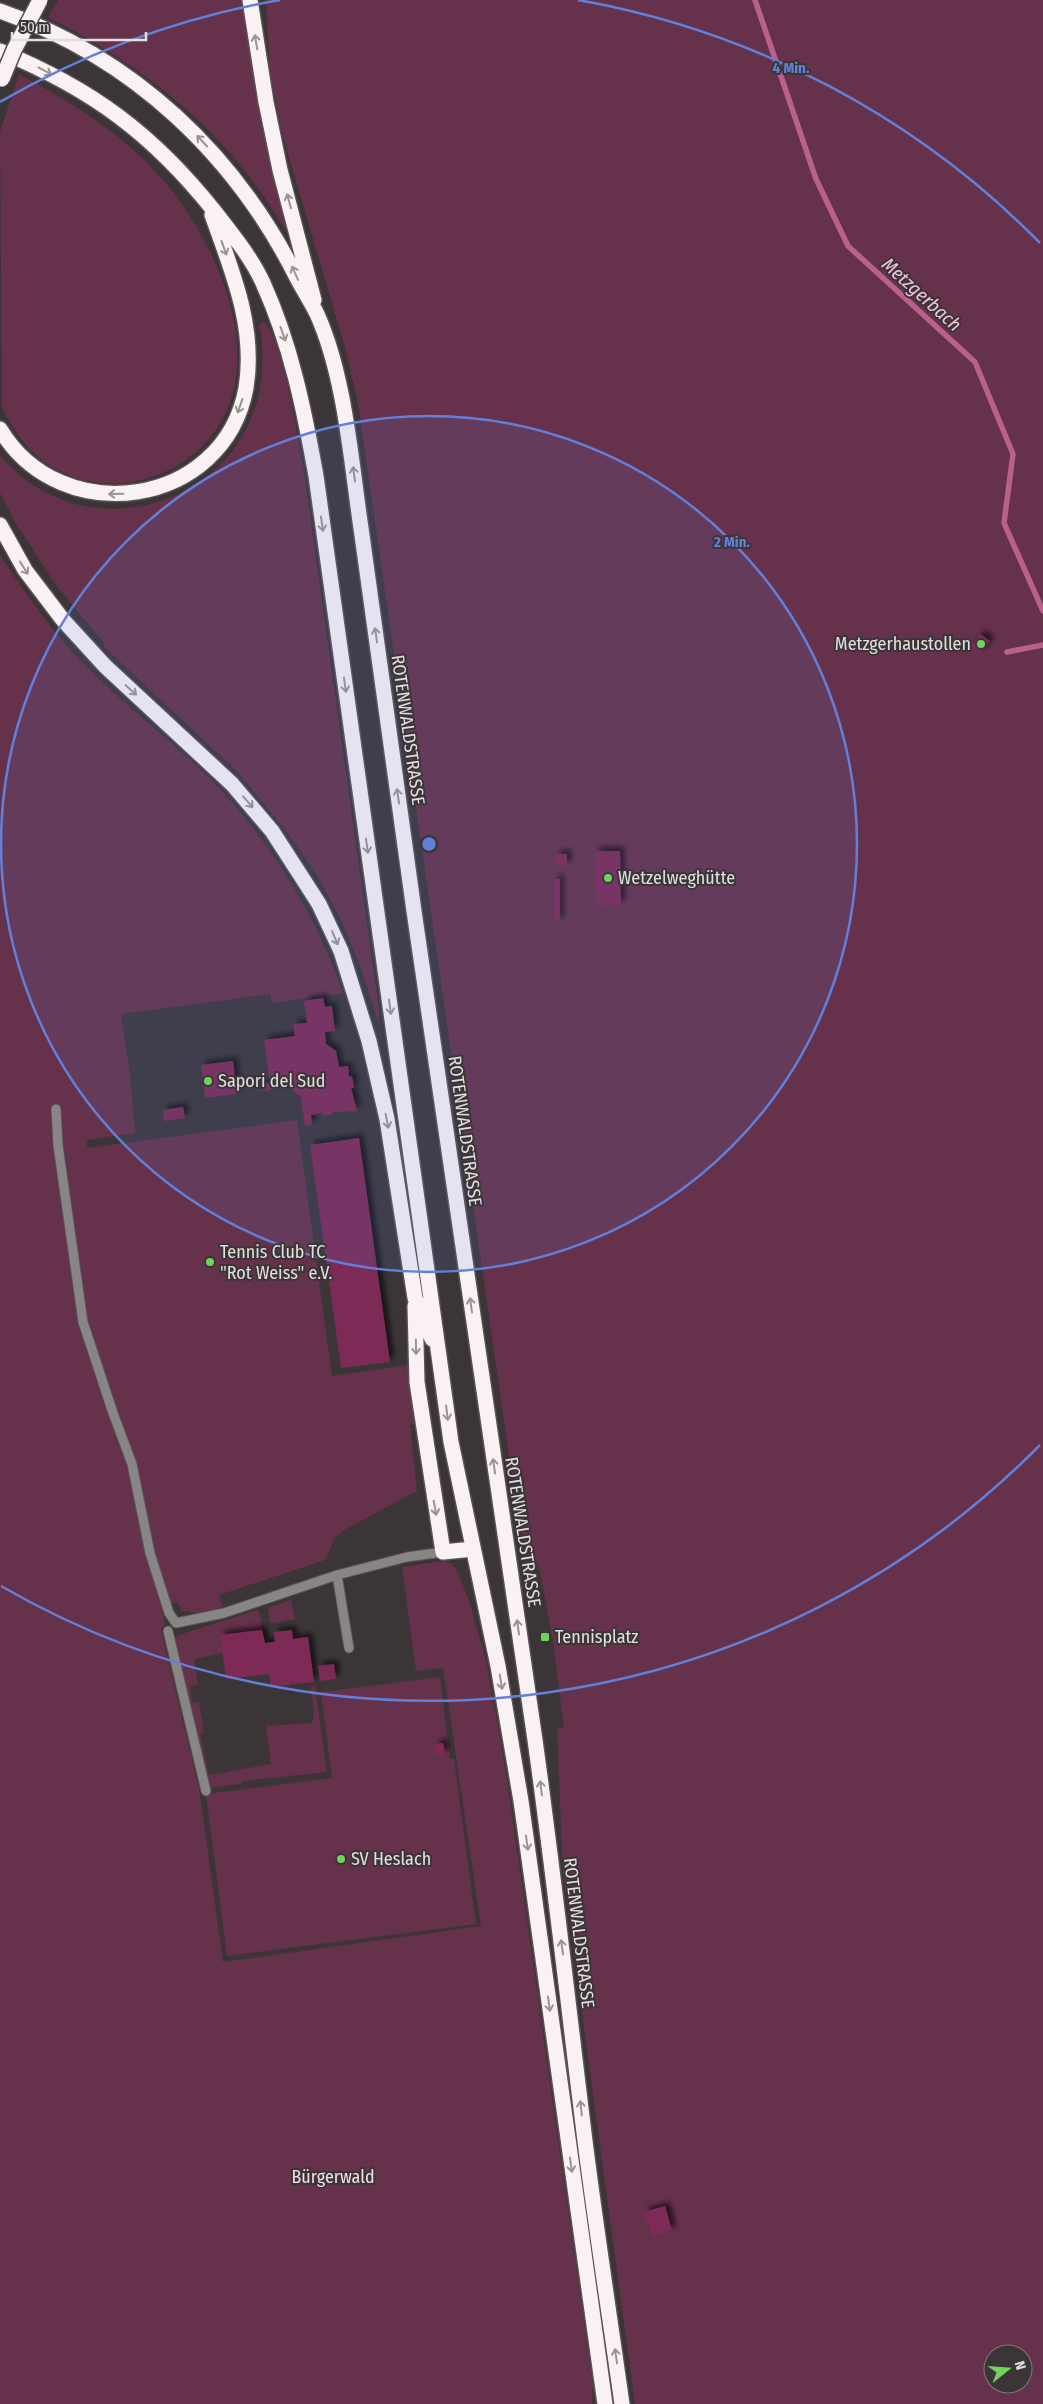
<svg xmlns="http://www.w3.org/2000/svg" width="1043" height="2404" viewBox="0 0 1043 2404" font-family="'Fira Sans Condensed',sans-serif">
  <defs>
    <filter id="shadow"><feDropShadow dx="4.5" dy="-4.5" stdDeviation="2.5" flood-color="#0009"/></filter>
  </defs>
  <rect width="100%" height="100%" fill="#3b3538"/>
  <path fill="#66314b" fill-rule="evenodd" d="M 58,0 L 241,0 L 262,126 L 287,232 C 277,217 268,202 257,187 C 204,113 128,58 48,17 Z
    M 266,0 L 1043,0 L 1043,2404 L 635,2404 L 563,1873 L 557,1729 L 564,1728 L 553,1641 L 539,1566 L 528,1563 L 518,1519 L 358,403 L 346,351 L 282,133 L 270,73 ZM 993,2354 L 1023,2354 L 1023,2384 L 993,2384 Z
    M 19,74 C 115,125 185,179 224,285 C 237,320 243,363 231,399 C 207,476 108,509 43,461 C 24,447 13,428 2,408 L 0,132 Z
    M 263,321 C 281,332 299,441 303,465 L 379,1010 L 379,1024 L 360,965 L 342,922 L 317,875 L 287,832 L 237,771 L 103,646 L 105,644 L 55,584 L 14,520 L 0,493 L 0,455 C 73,545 219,517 255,408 C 264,383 263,355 261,329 L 258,329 L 258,326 Z
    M 0,555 C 28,598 58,640 96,676 C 139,718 189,754 229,799 C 280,857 318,921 343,993 L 272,1003 L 270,994 L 121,1014 L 130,1074 L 135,1133 L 87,1140 L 87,1148 L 297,1120 L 332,1376 L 408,1365 L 415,1424 L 410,1425 L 417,1491 L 344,1530 L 334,1539 L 327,1557 L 322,1561 L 219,1595 L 223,1607 L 198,1613 L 182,1611 L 177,1602 L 161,1607 L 165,1624 L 161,1630 L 199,1788 L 223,1962 L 481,1926 L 443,1668 L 416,1671 L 402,1567 L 442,1561 L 451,1563 L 458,1572 L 470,1604 L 487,1664 L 507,1779 L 593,2385 L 592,2404 L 0,2404 Z
    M 291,1600 L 295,1619 L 276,1623 L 270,1622 L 268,1608 Z
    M 257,1610 L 260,1613 L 262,1630 L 221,1635 L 223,1653 L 194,1659 L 198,1685 L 190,1686 L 192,1703 L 199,1702 L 204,1733 L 200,1733 L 209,1775 L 271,1764 L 266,1726 L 311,1723 L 314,1718 L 311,1687 L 315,1686 L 327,1772 L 242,1781 L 241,1784 L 208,1788 L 174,1639 L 179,1635 Z
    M 440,1677 L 450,1759 L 454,1759 L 476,1924 L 227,1956 L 206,1794 L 332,1778 L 321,1692 Z"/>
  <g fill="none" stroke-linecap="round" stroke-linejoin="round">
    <path stroke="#b9608c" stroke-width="5.5" d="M 755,0 L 816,179 L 848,246 L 975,362 L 1013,454 L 1004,523 L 1043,611
      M 1007,652 L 1043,645"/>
  </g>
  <path fill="#7d2a57" filter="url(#shadow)" d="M 980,634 L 990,641 L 981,653 L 972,647 Z
    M 595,851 L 620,851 L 621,905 L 597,906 Z
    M 556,854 L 567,854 L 567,866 L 556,865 Z
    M 554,879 L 560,879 L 560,922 L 554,922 Z
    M 323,998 L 325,1007 L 332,1006 L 335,1031 L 325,1032 L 326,1044 L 336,1051 L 339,1067 L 348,1066 L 349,1077 L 352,1076 L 354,1088 L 351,1088 L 357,1111 L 333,1112 L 333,1114 L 323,1115 L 323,1113 L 311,1115 L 312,1125 L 305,1126 L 301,1097 L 289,1087 L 263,1091 L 262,1084 L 270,1083 L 264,1040 L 295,1036 L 293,1024 L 307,1023 L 304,1001 Z
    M 233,1061 L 237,1094 L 205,1098 L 201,1065 Z
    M 183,1107 L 185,1118 L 164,1121 L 163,1110 Z
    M 359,1138 L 390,1362 L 341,1368 L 310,1145 Z
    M 262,1630 L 265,1643 L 275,1642 L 274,1632 L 292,1630 L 293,1639 L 308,1637 L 314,1682 L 271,1687 L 269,1674 L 226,1679 L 220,1635 Z
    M 334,1664 L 336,1679 L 320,1681 L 318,1666 Z
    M 443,1743 L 445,1754 L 436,1755 L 435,1744 Z
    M 665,2206 L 672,2230 L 652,2237 L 644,2212 Z"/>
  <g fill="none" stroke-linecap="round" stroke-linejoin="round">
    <g stroke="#595356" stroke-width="11">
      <path id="lane" d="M 56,1109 L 58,1145 L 83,1322 L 113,1413 L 132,1464 L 150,1553 L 169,1613 L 176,1623 L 224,1613 L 337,1575 L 407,1557 L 443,1552
        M 337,1575 L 349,1648
        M 168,1631 L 206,1791"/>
    </g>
    <g stroke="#595356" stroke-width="18">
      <path id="highway" d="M 250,0 L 266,102 L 280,170 L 314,300
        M 0,11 C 133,57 236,155 298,280 C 304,291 311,302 317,314 C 345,376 351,461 361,528 C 379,655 396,783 414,911 C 453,1187 496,1463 535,1740 C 554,1876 569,2012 586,2149 C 597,2234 610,2319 622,2404
        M 0,51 C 92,89 153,134 215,212 C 232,234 251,257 263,283 C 291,345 304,409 316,476 L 451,1442 L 498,1666 L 521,1801 L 605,2404
        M 0,429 C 61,531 224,508 246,388 C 256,327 232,271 212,215
        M 0,525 L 25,570 L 63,620 L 105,666 L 232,784 L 272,831 L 319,904 L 341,951 L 369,1041 L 387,1119 L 415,1298 L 432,1339
        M 415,1306 L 417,1382 L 443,1552 L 473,1549"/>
    </g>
    <use href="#lane" stroke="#888586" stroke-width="9"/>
    <use href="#highway" stroke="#f9f1f4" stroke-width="15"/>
    <g stroke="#595356" stroke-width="18" stroke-linecap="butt">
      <path id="highway-bridge" d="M 2,79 L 14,50 L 40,0"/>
    </g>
    <use href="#highway-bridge" stroke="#f9f1f4" stroke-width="15"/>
  </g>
  <defs><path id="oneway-shaft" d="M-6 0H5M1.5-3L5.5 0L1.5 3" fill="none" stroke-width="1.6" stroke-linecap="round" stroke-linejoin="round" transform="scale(1.25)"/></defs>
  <g stroke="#9a9396">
    <use href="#oneway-shaft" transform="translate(256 42) rotate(-100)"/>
    <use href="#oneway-shaft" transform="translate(45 71) rotate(28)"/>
    <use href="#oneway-shaft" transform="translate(202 141) rotate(-133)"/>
    <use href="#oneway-shaft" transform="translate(289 201) rotate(-105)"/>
    <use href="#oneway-shaft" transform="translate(224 248) rotate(70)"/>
    <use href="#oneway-shaft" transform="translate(295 273) rotate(-114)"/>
    <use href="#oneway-shaft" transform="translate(283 334) rotate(70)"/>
    <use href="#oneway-shaft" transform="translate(240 406) rotate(109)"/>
    <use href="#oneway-shaft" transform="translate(354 474) rotate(-98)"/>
    <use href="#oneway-shaft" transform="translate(116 494) rotate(179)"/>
    <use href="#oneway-shaft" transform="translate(322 524) rotate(82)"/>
    <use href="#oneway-shaft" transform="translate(24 568) rotate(58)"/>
    <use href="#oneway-shaft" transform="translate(376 635) rotate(-98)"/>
    <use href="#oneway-shaft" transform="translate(345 685) rotate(82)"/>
    <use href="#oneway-shaft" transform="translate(131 690) rotate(42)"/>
    <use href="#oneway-shaft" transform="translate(398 796) rotate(-98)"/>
    <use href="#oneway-shaft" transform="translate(248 802) rotate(49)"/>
    <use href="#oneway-shaft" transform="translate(367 846) rotate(82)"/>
    <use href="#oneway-shaft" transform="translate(335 938) rotate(67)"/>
    <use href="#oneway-shaft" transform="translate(390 1007) rotate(82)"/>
    <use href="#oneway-shaft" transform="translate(387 1121) rotate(79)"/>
    <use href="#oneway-shaft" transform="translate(471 1305) rotate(-98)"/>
    <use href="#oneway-shaft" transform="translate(416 1347) rotate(89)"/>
    <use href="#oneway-shaft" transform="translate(447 1413) rotate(83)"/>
    <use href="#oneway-shaft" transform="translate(494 1466) rotate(-98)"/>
    <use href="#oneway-shaft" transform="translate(435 1508) rotate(80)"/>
    <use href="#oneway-shaft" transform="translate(518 1627) rotate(-98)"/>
    <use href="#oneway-shaft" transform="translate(501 1682) rotate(81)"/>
    <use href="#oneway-shaft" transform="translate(541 1788) rotate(-97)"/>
    <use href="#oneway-shaft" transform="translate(527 1843) rotate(82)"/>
    <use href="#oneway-shaft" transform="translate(562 1947) rotate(-98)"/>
    <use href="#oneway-shaft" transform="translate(549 2004) rotate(82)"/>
    <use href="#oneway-shaft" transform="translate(581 2108) rotate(-96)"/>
    <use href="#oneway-shaft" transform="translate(571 2165) rotate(82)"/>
    <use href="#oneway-shaft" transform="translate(616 2356) rotate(-98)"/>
  </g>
  <circle cx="429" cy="844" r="428" fill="#6280da" fill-opacity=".12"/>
  <g fill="none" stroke="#6280da" stroke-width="2.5">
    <circle cx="429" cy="844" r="428"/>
    <path d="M1040 1445A857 857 0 0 1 1 1586M0 102A857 857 0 0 1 280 0M578 0A857 857 0 0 1 1040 243"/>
  </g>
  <g fill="#71d25e" stroke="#3b3538" stroke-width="2">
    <circle cx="981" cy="644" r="5"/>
    <circle cx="608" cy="878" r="5"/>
    <circle cx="208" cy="1081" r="5"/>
    <circle cx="210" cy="1262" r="5"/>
    <rect x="540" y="1632" width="10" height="10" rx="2.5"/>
    <circle cx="341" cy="1859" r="5"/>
  </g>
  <g text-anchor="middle" stroke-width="4" stroke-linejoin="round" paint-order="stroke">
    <g font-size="18" fill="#e2dedf" stroke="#3b3538" text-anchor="start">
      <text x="971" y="650" text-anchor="end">Metzgerhaustollen</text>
      <text x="618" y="884">Wetzelweghütte</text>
      <text x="218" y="1087">Sapori del Sud</text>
      <text x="220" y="1258">Tennis Club TC<tspan x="220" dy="21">"Rot Weiss" e.V.</tspan></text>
      <text x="555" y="1643">Tennisplatz</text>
      <text x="351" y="1865">SV Heslach</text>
    </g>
    <g font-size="18" fill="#e2dedf" stroke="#3b3538">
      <text transform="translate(408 730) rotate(82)" y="6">ROTENWALDSTRASSE</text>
      <text transform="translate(465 1131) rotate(82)" y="6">ROTENWALDSTRASSE</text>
      <text transform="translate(523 1532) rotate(81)" y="6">ROTENWALDSTRASSE</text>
      <text transform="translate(579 1933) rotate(83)" y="6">ROTENWALDSTRASSE</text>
    </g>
    <g font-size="18" fill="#f6dde7" stroke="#3b3538">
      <text x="333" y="2183">Bürgerwald</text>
    </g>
    <g font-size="19" font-style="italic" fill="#f3c2d8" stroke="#3b3538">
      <text transform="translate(922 294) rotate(42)" y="7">Metzgerbach</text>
    </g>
  </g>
  <circle cx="429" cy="844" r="8" fill="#6280da" stroke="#3b3538" stroke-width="2.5"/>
  <g font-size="15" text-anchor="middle" font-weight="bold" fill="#6280da" stroke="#3b3538" stroke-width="4" stroke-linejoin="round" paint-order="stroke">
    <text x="791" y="73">4 Min.</text>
    <text x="732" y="547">2 Min.</text>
  </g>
  <g transform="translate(1008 2369) rotate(73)"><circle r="24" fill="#3b3538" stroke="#7e797b"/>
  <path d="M0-4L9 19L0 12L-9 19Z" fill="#71d25e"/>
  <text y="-8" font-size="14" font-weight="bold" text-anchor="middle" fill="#e2dedf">N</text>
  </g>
  <path d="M12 32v8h134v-8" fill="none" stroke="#e2dedf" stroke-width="2.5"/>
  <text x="20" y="32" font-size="15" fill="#e2dedf" stroke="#3b3538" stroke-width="4" paint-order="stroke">50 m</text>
</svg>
